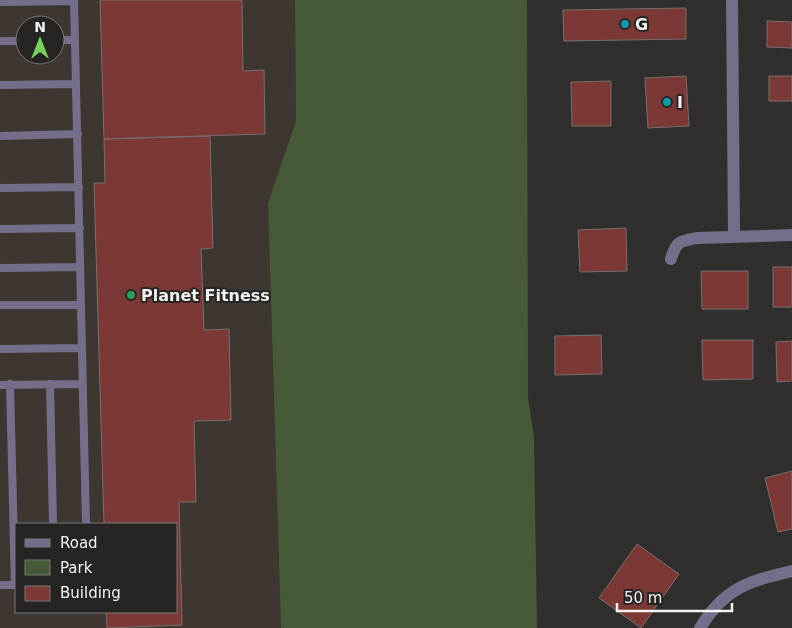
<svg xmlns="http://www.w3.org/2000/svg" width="792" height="628" viewBox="0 0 792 628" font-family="'DejaVu Sans',sans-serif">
  <rect width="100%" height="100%" fill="#312f2d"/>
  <path fill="#3e3731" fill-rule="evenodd" d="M 0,0 L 295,0 L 296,121 L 268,203 L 281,628 L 0,628 ZM 25,25 L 55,25 L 55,55 L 25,55 ZM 16,524 L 176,524 L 176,612 L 16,612 Z"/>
  <path fill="#475a37" d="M 295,0 L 527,0 L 528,397 L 534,438 L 537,628 L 281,628 L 268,203 L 296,121 Z"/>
  <path fill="#7c3835" stroke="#757171" d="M 100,0 L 242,0 L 243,71 L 264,70 L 265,134 L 104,139 Z
    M 686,8 L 686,39 L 564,41 L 563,10 Z
    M 767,21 L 792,22 L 792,48 L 767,47 Z
    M 686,76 L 689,126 L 648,128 L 645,78 Z
    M 769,76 L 792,76 L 792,101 L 769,101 Z
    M 611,81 L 611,126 L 572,126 L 571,82 Z
    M 210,136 L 213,248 L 201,249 L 204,330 L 229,329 L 231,420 L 194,421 L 196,502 L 179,502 L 182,625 L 107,628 L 106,612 L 176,612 L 176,524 L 104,524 L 94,183 L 105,183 L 104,139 Z
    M 626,228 L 627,271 L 580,272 L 578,230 Z
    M 773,267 L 792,267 L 792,307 L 773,307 Z
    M 701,271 L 748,271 L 748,309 L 702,309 Z
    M 601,335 L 602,374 L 555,375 L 555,336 Z
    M 702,340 L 753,340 L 753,379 L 703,380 Z
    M 792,341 L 792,381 L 777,382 L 776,342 Z
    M 792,471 L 792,529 L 778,532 L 765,478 Z
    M 637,544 L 679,574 L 641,628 L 599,598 Z"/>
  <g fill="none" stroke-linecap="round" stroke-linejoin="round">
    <path stroke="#756e8a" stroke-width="8" d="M 74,0 L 86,524
      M 0,2 L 74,1
      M 55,40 L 75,40
      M 0,41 L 25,41
      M 0,85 L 76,84
      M 0,136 L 78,134
      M 0,188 L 79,187
      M 0,229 L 80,228
      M 0,268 L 80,267
      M 0,305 L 81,305
      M 0,349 L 82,348
      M 10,384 L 15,585
      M 50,384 L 53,524
      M 0,385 L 83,384
      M 0,585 L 16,585"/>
    <path stroke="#756e8a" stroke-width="12" d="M 732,0 L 734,235
      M 671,259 C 676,241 680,241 697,238 L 792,235
      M 700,628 C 724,588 749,581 792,571"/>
  </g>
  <g fill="#0f9aa8" stroke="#272524" stroke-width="2">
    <circle cx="625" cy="24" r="5"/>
    <circle cx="667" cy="102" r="5"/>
  </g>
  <circle fill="#2e9e5b" stroke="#272524" stroke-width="2" cx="131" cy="295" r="5"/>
  <g text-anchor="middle" stroke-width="4" stroke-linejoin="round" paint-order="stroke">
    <g font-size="16" font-weight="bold" fill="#f4f2f1" stroke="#272524" text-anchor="start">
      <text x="635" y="30">G</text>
      <text x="677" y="108">I</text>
      <text x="141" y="301">Planet Fitness</text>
    </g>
  </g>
  <rect x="15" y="523" width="162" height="90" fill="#272524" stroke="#797776"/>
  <rect x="25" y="539" width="25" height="8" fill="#756e8a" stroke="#797776"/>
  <text x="60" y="548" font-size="15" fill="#f4f2f1">Road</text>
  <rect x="25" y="560" width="25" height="15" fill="#475a37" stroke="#797776"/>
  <text x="60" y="573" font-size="15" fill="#f4f2f1">Park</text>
  <rect x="25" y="586" width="25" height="15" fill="#7c3835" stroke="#797776"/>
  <text x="60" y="598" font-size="15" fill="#f4f2f1">Building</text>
  <g transform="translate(40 40)"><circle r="24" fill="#272524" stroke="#797776"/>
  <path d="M0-4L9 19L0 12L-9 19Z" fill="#74d25b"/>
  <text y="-8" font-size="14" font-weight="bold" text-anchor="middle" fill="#f4f2f1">N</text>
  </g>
  <path d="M617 603v8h115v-8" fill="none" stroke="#f4f2f1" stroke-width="2.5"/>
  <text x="624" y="603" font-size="15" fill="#f4f2f1" stroke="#272524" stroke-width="4" paint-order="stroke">50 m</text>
</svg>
